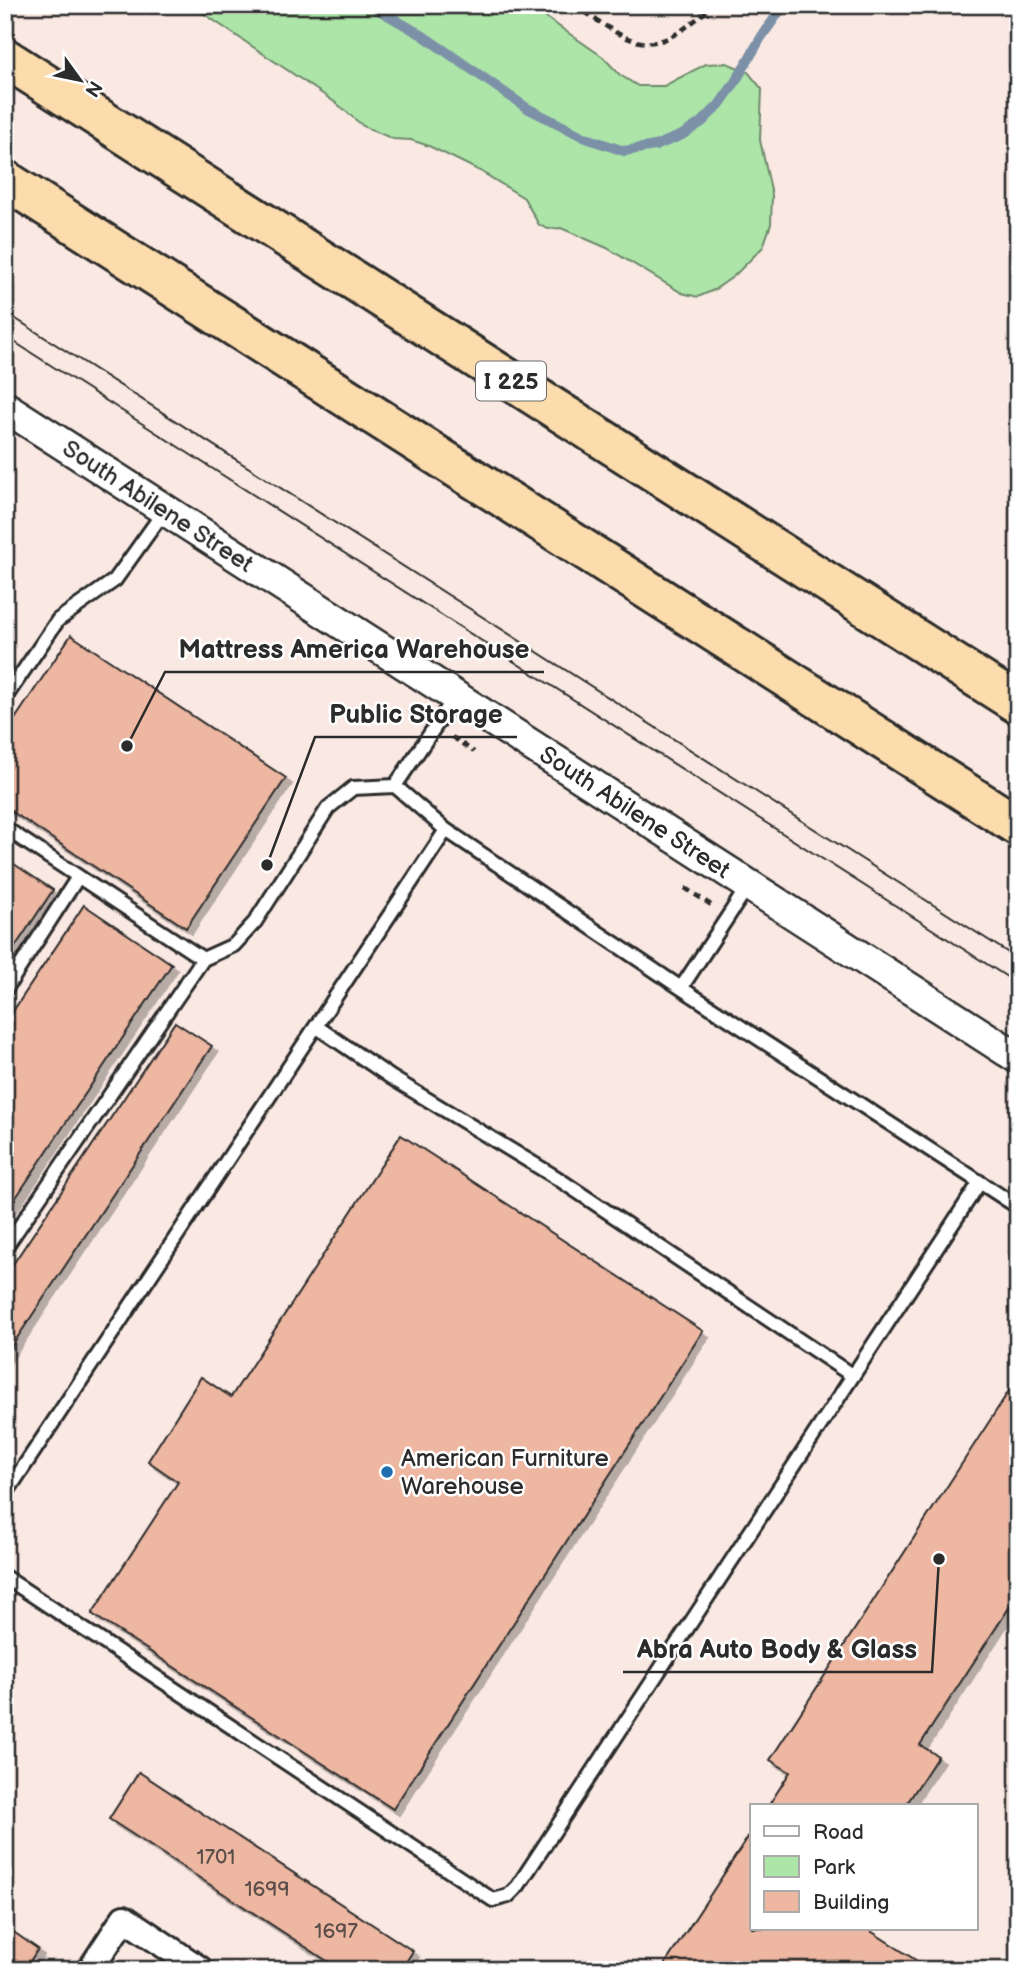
<svg xmlns="http://www.w3.org/2000/svg" width="1023" height="1975" viewBox="0 0 1023 1975" font-family="'Balsamiq Sans',sans-serif">
  <defs>
    <filter id="shadow"><feDropShadow dx="6" dy="6" stdDeviation="0" flood-color="#0004"/></filter>
  </defs>
  <rect width="100%" height="100%" fill="#fae9e3"/>
  <filter id="ink" filterUnits="userSpaceOnUse"><feTurbulence type="fractalNoise" baseFrequency=".0143" numOctaves="2"/><feDisplacementMap in="SourceGraphic" scale="14" xChannelSelector="R" yChannelSelector="G"/><feConvolveMatrix kernelMatrix="1 2 1 2 8 2 1 2 1" color-interpolation-filters="sRGB"/></filter>
  <g filter="url(#ink)">
    <path fill="#ade5a9" stroke="#6c886a" stroke-width="2" d="M 191,5 L 528,5 L 603,57 L 620,75 L 638,86 L 664,86 L 706,64 L 727,63 L 748,72 L 762,89 L 760,140 L 772,195 L 771,224 L 763,247 L 734,276 L 714,290 L 698,297 L 682,293 L 607,248 L 561,228 L 548,229 L 539,225 L 524,198 L 480,171 L 429,146 L 411,140 L 393,139 L 363,126 L 336,103 Z"/>
    <g fill="none" stroke-linecap="round" stroke-linejoin="round">
      <path stroke="#7b91a7" stroke-width="10" d="M 370,5 L 422,35 L 527,108 L 586,138 L 624,151 L 655,146 L 682,135 L 702,122 L 719,105 L 734,84 L 762,36 L 784,5"/>
    </g>
    <path fill="#edb7a2" stroke="#2b2b2b" stroke-width="2" filter="url(#shadow)" d="M 71,635 L 286,778 L 186,928 L 5,807 L 5,734 Z
      M 5,858 L 53,890 L 5,962 Z
      M 84,905 L 172,964 L 5,1214 L 5,1023 Z
      M 175,1022 L 212,1046 L 5,1356 L 5,1276 Z
      M 401,1135 L 703,1331 L 393,1809 L 92,1614 L 178,1482 L 148,1461 L 201,1377 L 231,1397 Z
      M 1018,1377 L 1018,1594 L 920,1745 L 938,1756 L 906,1805 L 769,1805 L 790,1772 L 770,1760 Z
      M 139,1772 L 413,1951 L 401,1970 L 341,1970 L 109,1819 Z
      M 752,1831 L 752,1928 L 866,1928 L 931,1970 L 674,1970 L 665,1964 Z
      M 5,1926 L 38,1949 L 24,1970 L 5,1970 Z"/>
    <g fill="none" stroke-linecap="round" stroke-linejoin="round">
      <g stroke="#2b2b2b" stroke-width="18">
        <path id="service" d="M 5,698 L 58,620 L 115,580 L 165,510
          M 395,786 L 446,830 L 681,988 L 1018,1207
          M 5,828 L 203,959 L 234,945 L 255,922 L 328,808 L 353,788 L 395,786 L 455,697
          M 681,988 L 748,886
          M 5,990 L 78,877
          M 317,1027 L 392,1078 L 557,1178 L 853,1376
          M 5,1248 L 203,959
          M 5,1495 L 446,830
          M 5,1577 L 493,1900 L 508,1896 L 518,1886 L 980,1182"/>
      </g>
      <g stroke="#2b2b2b" stroke-width="30">
        <path id="minor" d="M 90,1970 L 124,1918 L 201,1970"/>
      </g>
      <g stroke="#2b2b2b" stroke-width="35">
        <path id="tertiary" d="M 5,407 L 1018,1058"/>
      </g>
      <g stroke="#2b2b2b" stroke-width="44">
        <path id="motorway" d="M 5,58 L 1018,704
          M 5,180 L 1018,826"/>
      </g>
      <path stroke="#2b2b2b" stroke-width="4.5" stroke-dasharray="7 5" stroke-linecap="butt" d="M 575,5 C 638,49 651,61 713,5
        M 5,456 L 6,457
        M 409,709 L 418,715
        M 452,737 L 474,752
        M 685,888 L 711,905"/>
      <use href="#service" stroke="#fff" stroke-width="12"/>
      <use href="#minor" stroke="#fff" stroke-width="24"/>
      <use href="#tertiary" stroke="#fff" stroke-width="30"/>
      <use href="#motorway" stroke="#fcdcac" stroke-width="38"/>
      <path stroke="#2b2b2b" stroke-width="2" d="M 5,312 L 1018,959
        M 5,336 L 1018,984"/>
    </g>
  </g>
  <circle fill="#1f6fb2" stroke="#fff" stroke-width="2.5" cx="387" cy="1472" r="7"/>
  <g text-anchor="middle" stroke-width="5" stroke-linejoin="round" paint-order="stroke">
    <g font-size="21" fill="#5c4e49">
      <text x="216" y="1864">1701</text>
      <text x="267" y="1896">1699</text>
      <text x="336" y="1938">1697</text>
    </g>
    <rect fill="#fff" stroke="#6b6b6b" stroke-width="2" x="476" y="361.5" width="70" height="39" rx="5"/>
    <g font-size="23" font-weight="bold" fill="#2b2b2b">
      <text x="511" y="389">I 225</text>
    </g>
    <g font-size="24" fill="#2b2b2b" stroke="#fff">
      <text transform="translate(158 506) rotate(33)" y="8">South Abilene Street</text>
      <text transform="translate(635 812) rotate(33)" y="8">South Abilene Street</text>
    </g>
    <g font-size="24" fill="#2b2b2b" stroke="#fff" text-anchor="start">
      <text x="401" y="1466">American Furniture<tspan x="401" dy="28">Warehouse</tspan></text>
    </g>
  </g>
  <path fill="none" stroke="#2b2b2b" stroke-width="2.5" d="M127 746L165 672H544M267 865L315 737H517M939 1559L932 1672H623"/>
  <g fill="#2b2b2b" stroke="#fff" stroke-width="2.5">
    <circle cx="127" cy="746" r="7"/>
    <circle cx="267" cy="865" r="7"/>
    <circle cx="939" cy="1559" r="7"/>
  </g>
  <g font-size="26" text-anchor="middle" font-weight="bold" fill="#2b2b2b" stroke="#fff" stroke-width="5" stroke-linejoin="round" paint-order="stroke">
    <text x="354" y="658">Mattress America Warehouse</text>
    <text x="416" y="723">Public Storage</text>
    <text x="777" y="1658">Abra Auto Body &amp; Glass</text>
  </g>
  <rect width="1023" height="1975" fill="none" stroke="#fff" stroke-width="28"/>
  <rect x="14" y="14" width="995" height="1947" fill="none" stroke="#2b2b2b" stroke-width="2.5" filter="url(#ink)"/>
  <rect x="750" y="1804" width="228" height="126" fill="#ffffff" stroke="#aaaaaa" stroke-width="2"/>
  <rect x="764" y="1826" width="35" height="10" fill="#ffffff" stroke="#aaaaaa" stroke-width="2"/>
  <text x="813" y="1839" font-size="21" fill="#2b2b2b">Road</text>
  <rect x="764" y="1856" width="35" height="21" fill="#ade5a9" stroke="#aaaaaa" stroke-width="2"/>
  <text x="813" y="1874" font-size="21" fill="#2b2b2b">Park</text>
  <rect x="764" y="1891" width="35" height="21" fill="#edb7a2" stroke="#aaaaaa" stroke-width="2"/>
  <text x="813" y="1909" font-size="21" fill="#2b2b2b">Building</text>
  <g transform="translate(80 80) rotate(123)" stroke="#ffffff" stroke-width="5" paint-order="stroke">
  <path d="M0-5L12 26L0 18L-12 26Z" fill="#2b2b2b"/>
  <text y="-10" font-size="19" font-weight="bold" text-anchor="middle" fill="#2b2b2b">N</text>
  </g>
</svg>
